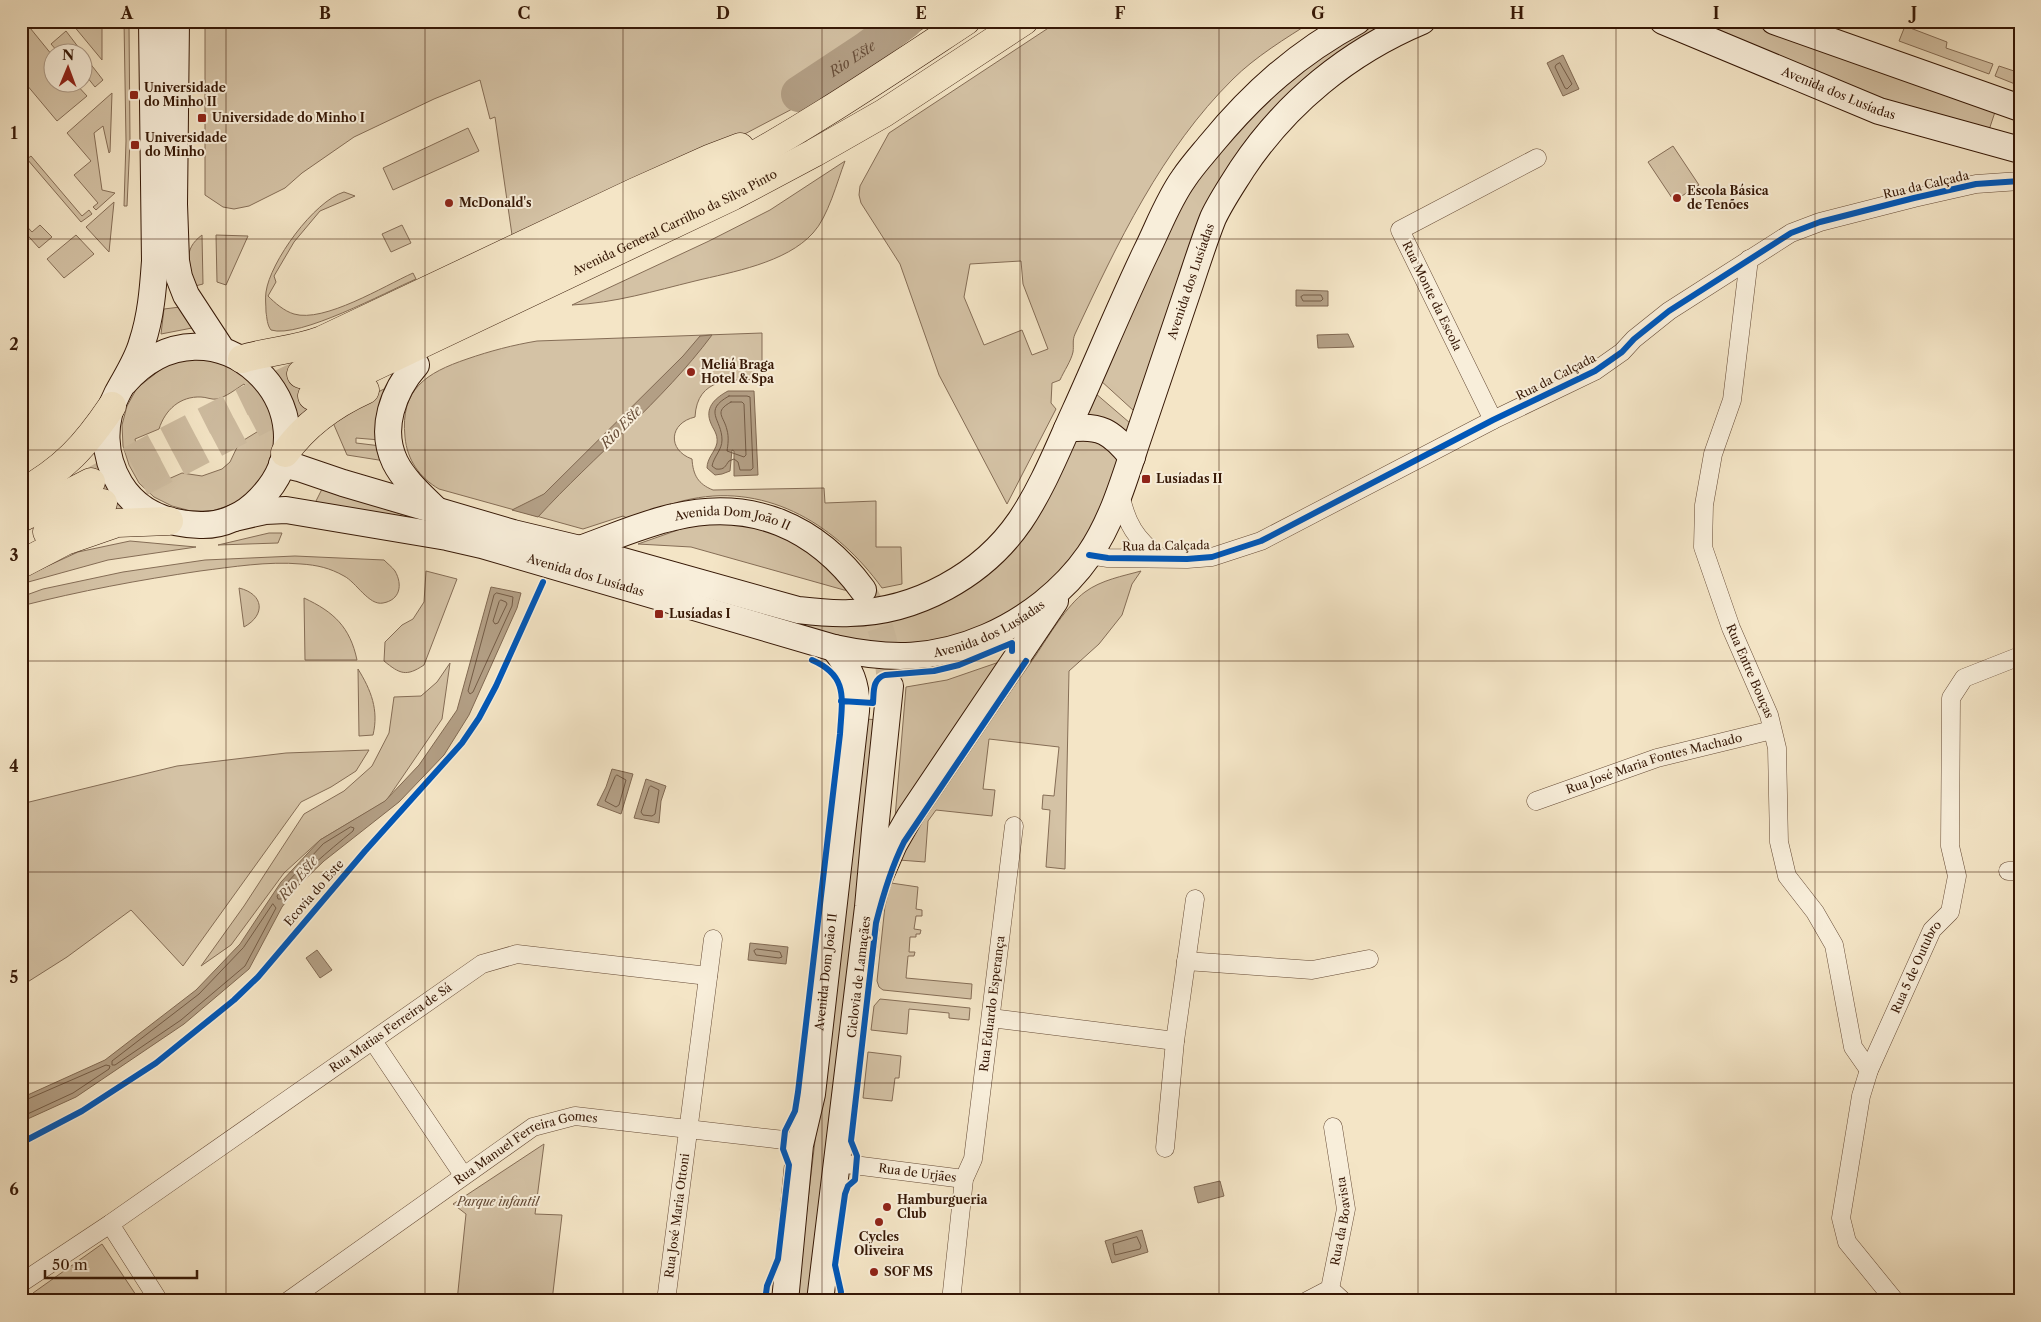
<svg xmlns="http://www.w3.org/2000/svg" width="2041" height="1322" viewBox="0 0 2041 1322" font-family="'Libre Caslon Text',serif">
  <rect width="100%" height="100%" fill="#f4e5c6"/>
  <filter id="stains"><feTurbulence type="fractalNoise" baseFrequency=".004" numOctaves="4"/><feColorMatrix values="0 0 0 0 .2 0 0 0 0 .09 0 0 0 0 .02 0 0 0 .5 -.17"/></filter>
  <radialGradient id="worn" r=".72"><stop offset=".6" stop-color="#630" stop-opacity="0"/><stop offset="1" stop-color="#630" stop-opacity=".3"/></radialGradient>
  <path fill="#d4c2a5" stroke="#856d56" fill-rule="evenodd" d="M 77,21 L 102,21 L 102,60 L 73,25 Z
    M 124,21 L 128,21 L 129,25 L 130,140 L 127,206 L 124,206 L 126,141 Z
    M 205,21 L 934,21 L 851,78 L 739,137 L 512,235 L 495,117 L 490,119 L 480,80 L 434,99 L 354,137 L 302,173 L 285,188 L 249,206 L 234,209 L 223,207 L 205,195 Z
    M 1059,21 L 1313,21 C 1286,38 1255,57 1233,79 C 1162,149 1117,244 1075,334 C 1072,341 1074,345 1073,352 C 1071,361 1064,371 1060,380 L 1052,383 L 1051,403 L 1056,409 L 1007,504 L 939,375 L 900,264 L 861,203 L 859,195 L 860,186 L 889,133 ZM 1021,261 L 1023,284 L 1048,349 L 1032,355 L 1022,330 L 984,345 L 964,297 L 970,264 Z
    M 1384,21 L 1396,21 L 1284,101 L 1134,411 L 1100,380 C 1128,320 1153,257 1186,199 C 1214,151 1265,98 1308,65 C 1331,47 1359,34 1384,21 Z
    M 1694,21 L 1745,21 L 1995,112 L 1989,130 L 1896,105 Z
    M 26,23 L 52,55 L 52,82 L 75,83 L 87,96 L 57,121 L 21,78 L 21,27 Z
    M 1905,26 L 1947,42 L 1946,48 L 1993,64 L 1989,74 L 1899,41 Z
    M 66,31 L 82,52 L 66,52 L 64,51 L 58,52 L 51,44 Z
    M 82,53 L 103,80 L 95,87 L 83,72 Z
    M 1999,66 L 2020,73 L 2020,86 L 1995,76 Z
    M 112,93 L 110,152 L 109,153 L 103,126 L 94,133 L 102,190 L 115,193 L 96,210 L 93,207 L 98,203 L 74,175 L 91,161 L 67,133 Z
    M 468,128 L 479,151 L 393,190 L 383,168 Z
    M 1673,146 L 1699,185 L 1674,201 L 1648,162 Z
    M 31,156 L 82,216 L 89,210 L 92,214 L 81,222 L 27,159 Z
    M 845,161 C 837,182 828,217 813,233 C 786,263 732,272 695,281 C 654,291 615,303 572,305 L 709,241 L 770,210 Z
    M 344,192 L 355,196 L 320,211 L 294,242 L 274,276 L 276,282 L 268,296 C 275,303 284,311 294,314 C 324,323 384,286 413,273 L 416,279 C 386,292 299,339 271,330 C 267,325 267,318 266,312 C 266,305 265,299 266,292 C 270,262 314,201 344,192 Z
    M 114,202 L 109,252 L 86,227 Z
    M 21,220 L 32,232 L 40,225 L 52,237 L 39,248 L 21,228 Z
    M 402,225 L 411,243 L 391,252 L 382,234 Z
    M 76,235 L 94,254 L 64,278 L 47,259 Z
    M 202,235 L 203,284 L 195,286 C 189,264 182,250 202,235 Z
    M 216,235 L 248,236 L 226,285 L 217,282 Z
    M 180,307 L 192,328 L 161,334 L 164,309 Z
    M 762,333 L 762,380 C 732,379 697,377 695,417 C 669,423 667,450 692,459 C 693,475 698,484 713,490 L 824,488 L 825,503 L 876,501 L 876,547 L 901,547 L 902,584 L 882,588 C 838,527 770,483 691,499 C 670,503 650,512 629,519 L 623,516 L 583,529 L 439,489 C 420,478 407,460 405,437 C 400,389 426,373 467,359 C 490,351 513,345 537,341 Z
    M 209,357 L 246,371 L 277,422 L 273,463 L 249,495 L 231,505 L 212,511 L 191,511 L 172,506 L 154,497 L 139,483 L 129,465 L 123,446 L 122,425 L 127,406 L 137,388 L 169,363 ZM 244,384 C 256,398 262,410 265,427 L 239,443 L 230,462 L 222,469 L 202,476 L 182,473 L 157,484 C 144,470 138,458 135,439 L 159,429 C 165,410 180,396 201,397 C 206,397 212,400 217,399 C 226,397 236,389 244,384 Z
    M 392,385 L 380,440 L 356,438 L 356,443 L 381,446 L 385,461 L 347,455 L 331,418 L 356,403 Z
    M 1095,393 L 1130,423 L 1126,436 L 1085,417 Z
    M 1082,436 L 1112,445 L 1119,463 L 1085,543 L 1042,592 L 996,622 L 946,641 L 884,644 L 839,637 L 801,625 L 939,601 L 1074,440 Z
    M 322,489 L 420,520 L 315,503 Z
    M 731,522 L 786,533 L 855,591 L 844,590 L 691,547 L 638,544 L 695,524 Z
    M 269,533 L 282,533 L 278,543 L 218,545 Z
    M 130,541 L 196,547 L 108,560 L 21,584 L 21,573 L 41,569 L 78,552 Z
    M 295,556 L 384,560 C 388,564 392,567 395,571 C 403,585 400,600 383,603 C 369,606 356,582 344,576 C 330,568 317,565 301,564 C 268,561 232,567 200,571 C 139,580 80,591 21,606 L 21,597 L 43,589 L 123,572 L 205,560 Z
    M 426,571 L 457,579 L 424,665 C 406,677 400,674 384,661 L 385,642 L 402,625 L 413,619 L 424,602 Z
    M 1141,571 L 1132,584 L 1122,615 L 1099,644 L 1069,671 L 1065,869 L 1046,867 L 1050,810 L 1042,809 L 1043,795 L 1054,796 L 1059,747 L 989,739 L 983,789 L 995,790 L 992,816 L 936,810 L 928,821 L 925,862 L 899,860 L 907,843 C 950,780 992,717 1036,655 C 1048,637 1067,605 1085,592 C 1101,580 1123,576 1141,571 Z
    M 239,588 C 264,594 266,615 244,627 Z
    M 304,598 C 334,612 350,627 357,660 L 305,660 Z
    M 1008,659 L 894,830 L 906,687 L 947,680 Z
    M 450,663 L 442,719 L 386,801 L 320,840 L 284,873 L 231,945 L 201,966 L 244,906 L 304,814 L 344,791 L 372,766 L 389,733 L 394,697 L 421,696 L 437,682 Z
    M 358,669 C 371,690 379,710 373,735 L 359,736 Z
    M 865,719 L 881,720 L 812,1301 L 796,1301 Z
    M 369,750 L 356,771 L 331,787 L 301,802 L 183,966 L 131,910 L 67,957 L 26,983 L 21,976 L 21,804 L 177,766 L 286,753 Z
    M 891,883 L 918,887 L 916,909 L 922,910 L 922,916 L 916,916 L 914,929 L 921,930 L 920,934 L 916,934 L 916,937 L 910,937 L 909,952 L 915,952 L 914,956 L 908,956 L 906,978 L 972,984 L 971,999 L 883,990 L 879,987 L 877,981 L 885,906 Z
    M 880,999 L 970,1008 L 969,1020 L 949,1018 L 949,1013 L 909,1009 L 907,1034 L 871,1030 L 874,1006 Z
    M 868,1052 L 901,1056 L 899,1078 L 895,1078 L 892,1101 L 863,1098 Z
    M 544,1144 L 535,1214 L 562,1215 L 552,1301 L 457,1301 L 466,1214 L 453,1204 Z
    M 102,1244 L 140,1301 L 60,1301 L 33,1296 L 33,1293 Z"/>
  <path fill="#b39f85" stroke="#816952" d="M 1563,55 L 1579,89 L 1563,96 L 1547,63 Z
    M 1296,290 L 1328,291 L 1328,306 L 1296,306 Z
    M 1348,334 L 1354,347 L 1318,348 L 1317,335 Z
    M 712,335 C 663,401 594,456 538,517 L 512,510 L 544,494 L 683,356 L 700,336 Z
    M 728,391 L 754,391 L 758,475 L 734,476 L 734,451 L 732,450 L 730,471 L 722,474 L 715,475 L 707,468 C 707,458 715,452 717,443 C 718,433 713,430 710,421 C 705,406 717,397 728,391 Z
    M 491,587 L 521,593 L 517,608 L 469,715 L 444,755 L 399,802 L 324,861 L 298,886 L 282,907 L 249,969 L 184,1024 L 76,1097 L 21,1122 L 21,1098 L 105,1060 L 196,990 L 240,944 L 281,882 L 320,840 L 385,801 L 419,765 L 457,710 Z
    M 612,769 L 633,774 L 621,814 L 597,805 L 606,787 Z
    M 646,779 L 666,786 L 661,801 L 659,823 L 634,818 Z
    M 750,943 L 788,947 L 786,964 L 748,960 Z
    M 317,950 L 332,970 L 320,978 L 306,958 Z
    M 1220,1181 L 1224,1196 L 1198,1203 L 1194,1187 Z
    M 1142,1230 L 1148,1252 L 1112,1263 L 1105,1241 Z"/>
  <g fill="none" stroke-linecap="round" stroke-linejoin="round">
    <path stroke="#745c46" stroke-width="1" d="M 1560,63 L 1572,84 L 1567,89 L 1565,88 L 1555,67 L 1556,65 Z
      M 1304,295 L 1321,295 L 1323,299 L 1321,301 L 1303,301 L 1301,297 Z
      M 729,396 L 747,396 L 750,397 L 753,468 L 751,470 L 740,470 L 738,462 L 734,459 L 729,461 C 725,466 725,470 716,469 L 712,466 C 714,456 722,450 722,440 C 722,419 702,411 729,396 Z
      M 731,402 L 742,402 L 744,404 L 746,455 L 744,457 L 727,451 C 728,445 729,437 727,430 C 724,416 713,412 731,402 Z
      M 497,593 L 513,597 L 512,606 L 473,692 L 470,694 L 468,691 L 494,595 Z
      M 501,600 L 506,602 L 507,604 L 498,623 L 495,624 L 493,621 L 499,602 Z
      M 617,775 L 626,780 L 619,805 L 616,807 L 605,801 L 615,777 Z
      M 651,786 L 659,790 L 655,814 L 652,816 L 643,815 L 641,812 L 649,788 Z
      M 351,827 L 354,828 L 353,831 C 327,852 302,873 281,899 L 278,899 L 277,896 L 285,885 L 323,844 Z
      M 273,904 L 276,908 L 245,966 L 181,1020 L 115,1065 L 112,1065 L 112,1061 L 199,994 L 243,948 Z
      M 757,949 L 780,952 L 782,957 L 779,958 L 756,955 L 754,951 Z
      M 21,1102 L 106,1065 L 110,1066 L 109,1069 L 73,1093 L 21,1117
      M 1137,1237 L 1141,1246 L 1140,1249 L 1115,1255 L 1113,1244 Z"/>
    <path stroke="#b39f85" stroke-width="36" id="s1" d="M 799,94 L 867,49 L 905,21"/>
    <path stroke="#cebca0" stroke-width="26" stroke-dasharray="26 13" stroke-linecap="butt" d="M 864,592 C 882,624 888,649 890,686"/>
    <path stroke="#cebca0" stroke-width="28" stroke-dasharray="28 14" stroke-linecap="butt" d="M 93,481 C 161,442 230,407 301,374
      M 104,502 L 264,418 L 312,396"/>
    <g stroke="#664b36" stroke-width="19">
      <g id="minor">
        <path id="s2" d="M 1749,259 L 1732,400 L 1713,454 L 1704,505 L 1703,547 L 1731,628 L 1769,715 L 1777,748 L 1779,842 L 1787,876 L 1815,912 L 1834,945 L 1853,1047 L 1869,1070"/>
        <path d="M 1493,420 L 1400,230 L 1537,158"/>
        <path d="M 1120,493 C 1126,524 1136,539 1160,558"/>
        <path d="M 1089,555 L 1108,558 L 1187,559 L 1212,557 L 1261,541 L 1493,420 L 1595,371 L 1622,352 L 1634,339 L 1669,311 L 1791,233 L 1820,222 L 1914,198 L 1976,184 L 2020,181"/>
        <path id="s3" d="M 1536,801 L 1657,758 L 1772,730"/>
        <path d="M 2008,871 L 2020,871"/>
        <path d="M 1186,961 L 1312,970 L 1369,959"/>
        <path d="M 991,1018 L 1175,1041 L 1195,899"/>
        <path d="M 373,1041 L 463,1175"/>
        <path d="M 1165,1148 L 1175,1041"/>
        <path id="s4" d="M 838,1163 L 964,1179"/>
        <path d="M 110,1224 L 159,1301"/>
        <path id="s5" d="M 21,1283 L 110,1224 L 482,964 L 517,954 L 708,976"/>
        <path d="M 1330,1289 L 1343,1301"/>
        <path id="s6" d="M 288,1301 L 533,1127 L 575,1116 L 784,1140 L 800,1145"/>
        <path id="s7" d="M 666,1301 L 713,939"/>
        <path id="s8" d="M 951,1301 L 964,1179 L 973,1159 L 1014,826"/>
        <path id="s9" d="M 1307,1301 L 1330,1289 L 1346,1209 L 1333,1127"/>
        <path id="s10" d="M 1895,1301 L 1847,1242 L 1841,1218 L 1861,1096 L 1869,1070 L 1932,930 L 1950,912 L 1957,876 L 1950,846 L 1951,698 L 1964,678 L 2020,656"/>
      </g>
    </g>
    <g stroke="#361806" stroke-width="28">
      <g id="secondary">
        <path d="M 176,21 L 174,204 L 176,261 L 179,277 L 186,295 L 222,350"/>
        <path id="s11" d="M 1663,21 L 1879,111 L 2020,150"/>
        <path d="M 1774,21 L 2020,108"/>
        <path d="M 416,365 C 393,391 379,429 395,462 C 404,480 421,495 435,509"/>
        <path d="M 124,383 C 213,283 344,413 260,499 C 245,515 223,526 200,525 C 167,524 137,512 120,484 C 103,456 102,422 117,394 C 126,377 137,361 142,343 C 151,316 153,289 155,261 L 152,21"/>
        <path d="M 1067,429 C 1100,424 1112,432 1132,457"/>
        <path d="M 282,464 L 299,468 L 343,483 L 513,533 L 580,549 L 798,610 C 815,612 832,614 850,613 C 916,612 983,575 1020,521 C 1043,487 1058,448 1075,411 C 1099,358 1121,304 1146,252 C 1158,228 1168,200 1184,178 C 1192,166 1202,155 1211,144 C 1254,92 1298,53 1357,21"/>
        <path id="s12" d="M 234,518 L 265,511 L 286,510 L 447,537 L 482,545 L 834,648 C 890,660 934,660 987,637 C 1026,620 1064,591 1089,555 C 1111,523 1123,484 1135,447 C 1154,392 1172,336 1191,281 C 1198,260 1205,238 1213,218 C 1221,201 1232,185 1242,169 C 1286,103 1348,52 1422,21"/>
        <path id="s13" d="M 580,549 C 611,538 642,524 674,517 C 752,498 817,527 863,590"/>
        <path d="M 877,883 L 894,844 L 910,816 L 1055,601"/>
        <path id="s14" d="M 785,1301 L 800,1145 L 812,1094 L 856,711 C 858,686 850,668 834,648"/>
        <path d="M 820,1301 L 868,907 L 875,830 L 890,686"/>
      </g>
    </g>
    <g stroke="#361806" stroke-width="29">
      <g id="primary">
        <path d="M 242,359 C 269,351 296,350 322,340 L 635,192 L 711,158 L 740,147"/>
        <path d="M 301,374 L 707,181 C 797,134 881,77 966,21"/>
        <path id="s15" d="M 312,396 L 733,196 L 814,153 L 884,113 L 1024,21"/>
        <path d="M 285,453 C 306,424 332,405 365,390"/>
        <path d="M 21,493 C 64,469 85,446 112,406"/>
        <path d="M 21,518 L 91,482"/>
        <path d="M 47,532 L 103,503"/>
        <path d="M 21,564 L 65,541 L 117,523 L 169,521"/>
      </g>
    </g>
    <use href="#minor" stroke="#f8eeda" stroke-width="18"/>
    <use href="#secondary" stroke="#f8eeda" stroke-width="26"/>
    <use href="#primary" stroke="#f4e5c6" stroke-width="28"/>
    <g stroke="#f8eeda" stroke-width="9">
      <path id="cycleway" d="M 1089,555 L 1108,558 L 1187,559 L 1212,557 L 1261,541 L 1493,420 L 1595,371 L 1622,352 L 1634,339 L 1669,311 L 1791,233 L 1820,222 L 1914,198 L 1976,184 L 2020,181
        M 841,701 L 873,703 C 874,692 872,679 885,675 L 934,671 L 959,665 L 1012,643 L 1012,651
        M 21,1143 L 82,1111 L 156,1063 L 234,1000 L 258,977 L 365,851 L 462,743 L 479,718 L 496,686 L 543,582
        M 765,1301 L 767,1286 L 778,1259 L 789,1165 L 783,1149 L 785,1131 L 795,1111 L 798,1092 L 840,734 C 842,699 849,676 812,660
        M 840,1301 L 841,1292 L 835,1265 L 845,1194 L 848,1186 L 855,1180 L 857,1156 L 851,1141 L 876,923 C 883,895 891,868 904,842 L 1026,661"/>
    </g>
    <use href="#cycleway" stroke="#0057b8" stroke-width="6"/>
  </g>
  <path fill="none" stroke="#361806" stroke-width="1" stroke-opacity="0.55" d="M 226,21 L 226,1301M 425,21 L 425,1301M 623,21 L 623,1301M 822,21 L 822,1301M 1020,21 L 1020,1301M 1219,21 L 1219,1301M 1418,21 L 1418,1301M 1616,21 L 1616,1301M 1815,21 L 1815,1301M 21,239 L 2020,239M 21,450 L 2020,450M 21,661 L 2020,661M 21,872 L 2020,872M 21,1083 L 2020,1083"/>
  <g fill="#8f2418" stroke="#f8eeda" stroke-width="2">
    <rect x="129" y="90" width="10" height="10" rx="2.5"/>
    <rect x="197" y="113" width="10" height="10" rx="2.5"/>
    <rect x="130" y="140" width="10" height="10" rx="2.5"/>
    <circle cx="1677" cy="198" r="5"/>
    <circle cx="449" cy="203" r="5"/>
    <circle cx="691" cy="372" r="5"/>
    <rect x="1141" y="474" width="10" height="10" rx="2.5"/>
    <rect x="654" y="609" width="10" height="10" rx="2.5"/>
    <circle cx="887" cy="1207" r="5"/>
    <circle cx="879" cy="1222" r="5"/>
    <circle cx="874" cy="1272" r="5"/>
  </g>
  <g text-anchor="middle" stroke-width="4" stroke-linejoin="round" paint-order="stroke">
    <g font-size="12" font-weight="bold" fill="#361806" stroke="#f8eeda" text-anchor="start">
      <text x="144" y="92">Universidade<tspan x="144" dy="14">do Minho II</tspan></text>
      <text x="212" y="122">Universidade do Minho I</text>
      <text x="145" y="142">Universidade<tspan x="145" dy="14">do Minho</tspan></text>
      <text x="1687" y="195">Escola Básica<tspan x="1687" dy="14">de Tenões</tspan></text>
      <text x="459" y="207">McDonald's</text>
      <text x="701" y="369">Meliá Braga<tspan x="701" dy="14">Hotel &amp; Spa</tspan></text>
      <text x="1156" y="483">Lusíadas II</text>
      <text x="669" y="618">Lusíadas I</text>
      <text x="897" y="1204">Hamburgueria<tspan x="897" dy="14">Club</tspan></text>
      <text x="879" y="1241" text-anchor="middle">Cycles<tspan x="879" dy="14">Oliveira</tspan></text>
      <text x="884" y="1276">SOF MS</text>
    </g>
    <g font-size="12" fill="#361806" stroke="#f8eeda">
      <text dy="4" stroke="none"><textPath href="#s11" startOffset="190">Avenida dos Lusíadas</textPath></text>
      <text transform="translate(1926 185) rotate(-13)" y="4">Rua da Calçada</text>
      <text dy="4" stroke="none"><textPath href="#s15" startOffset="402">Avenida General Carrilho da Silva Pinto</textPath></text>
      <text dy="4" stroke="none"><textPath href="#s12" startOffset="1200">Avenida dos Lusíadas</textPath></text>
      <text transform="translate(1432 296) rotate(64)" y="4">Rua Monte da Escola</text>
      <text transform="translate(1556 377) rotate(-27)" y="4">Rua da Calçada</text>
      <text dy="4" stroke="none"><textPath href="#s13" startOffset="159">Avenida Dom João II</textPath></text>
      <text transform="translate(1166 546) rotate(-1)" y="4">Rua da Calçada</text>
      <text dy="4" stroke="none"><textPath href="#s12" startOffset="360">Avenida dos Lusíadas</textPath></text>
      <text dy="4" stroke="none"><textPath href="#s12" startOffset="780">Avenida dos Lusíadas</textPath></text>
      <text dy="4" stroke="none"><textPath href="#s2" startOffset="426">Rua Entre Bouças</textPath></text>
      <text dy="4" stroke="none"><textPath href="#s3" startOffset="124">Rua José Maria Fontes Machado</textPath></text>
      <text transform="translate(314 893) rotate(-49)" y="4">Ecovia do Este</text>
      <text dy="4" stroke="none"><textPath href="#s10" startOffset="365">Rua 5 de Outubro</textPath></text>
      <text dy="4" stroke="none"><textPath href="#s14" startOffset="332">Avenida Dom João II</textPath></text>
      <text transform="translate(859 977) rotate(-83)" y="4">Ciclovia de Lamaçães</text>
      <text dy="4" stroke="none"><textPath href="#s8" startOffset="301">Rua Eduardo Esperança</textPath></text>
      <text dy="4" stroke="none"><textPath href="#s5" startOffset="449">Rua Matias Ferreira de Sá</textPath></text>
      <text dy="4" stroke="none"><textPath href="#s6" startOffset="286">Rua Manuel Ferreira Gomes</textPath></text>
      <text dy="4" stroke="none"><textPath href="#s4" startOffset="80">Rua de Urjães</textPath></text>
      <text dy="4" stroke="none"><textPath href="#s7" startOffset="86">Rua José Maria Ottoni</textPath></text>
      <text dy="4" stroke="none"><textPath href="#s9" startOffset="95">Rua da Boavista</textPath></text>
    </g>
    <g font-size="12" font-style="italic" fill="#654b36" stroke="#f8eeda">
      <text x="498" y="1206">Parque infantil</text>
    </g>
    <g font-size="14" font-style="italic" fill="#684e39" stroke="#f8eeda">
      <text dy="5" stroke="none"><textPath href="#s1" startOffset="64">Rio Este</textPath></text>
      <text transform="translate(621 427) rotate(-46)" y="5">Rio Este</text>
      <text transform="translate(298 878) rotate(-50)" y="5">Rio Este</text>
    </g>
  </g>
  <rect width="2041" height="1322" fill="none" stroke="#f4e5c6" stroke-width="55"/>
  <g transform="translate(68 68) rotate(1)"><circle r="24" fill="#f8eeda" stroke="#aa9885"/>
  <path d="M0-4L9 19L0 12L-9 19Z" fill="#8f2418"/>
  <text y="-8" font-size="14" font-weight="bold" text-anchor="middle" fill="#361806">N</text>
  </g>
  <path d="M45 1270v8h152v-8" fill="none" stroke="#361806" stroke-width="2.5"/>
  <text x="52" y="1270" font-size="15" fill="#361806" stroke="#f8eeda" stroke-width="4" paint-order="stroke">50 m</text>
  <rect x="28" y="28" width="1986" height="1266" fill="none" stroke="#361806" stroke-width="2"/>
  <g font-size="16" text-anchor="middle" font-weight="bold" fill="#361806">
    <text x="127" y="19">A</text>
    <text x="325" y="19">B</text>
    <text x="524" y="19">C</text>
    <text x="723" y="19">D</text>
    <text x="921" y="19">E</text>
    <text x="1120" y="19">F</text>
    <text x="1318" y="19">G</text>
    <text x="1517" y="19">H</text>
    <text x="1716" y="19">I</text>
    <text x="1914" y="19">J</text>
    <text x="14" y="139">1</text>
    <text x="14" y="350">2</text>
    <text x="14" y="561">3</text>
    <text x="14" y="772">4</text>
    <text x="14" y="983">5</text>
    <text x="14" y="1195">6</text>
  </g>
  <rect width="100%" height="100%" filter="url(#stains)"/>
  <rect width="100%" height="100%" fill="url(#worn)"/>
</svg>
